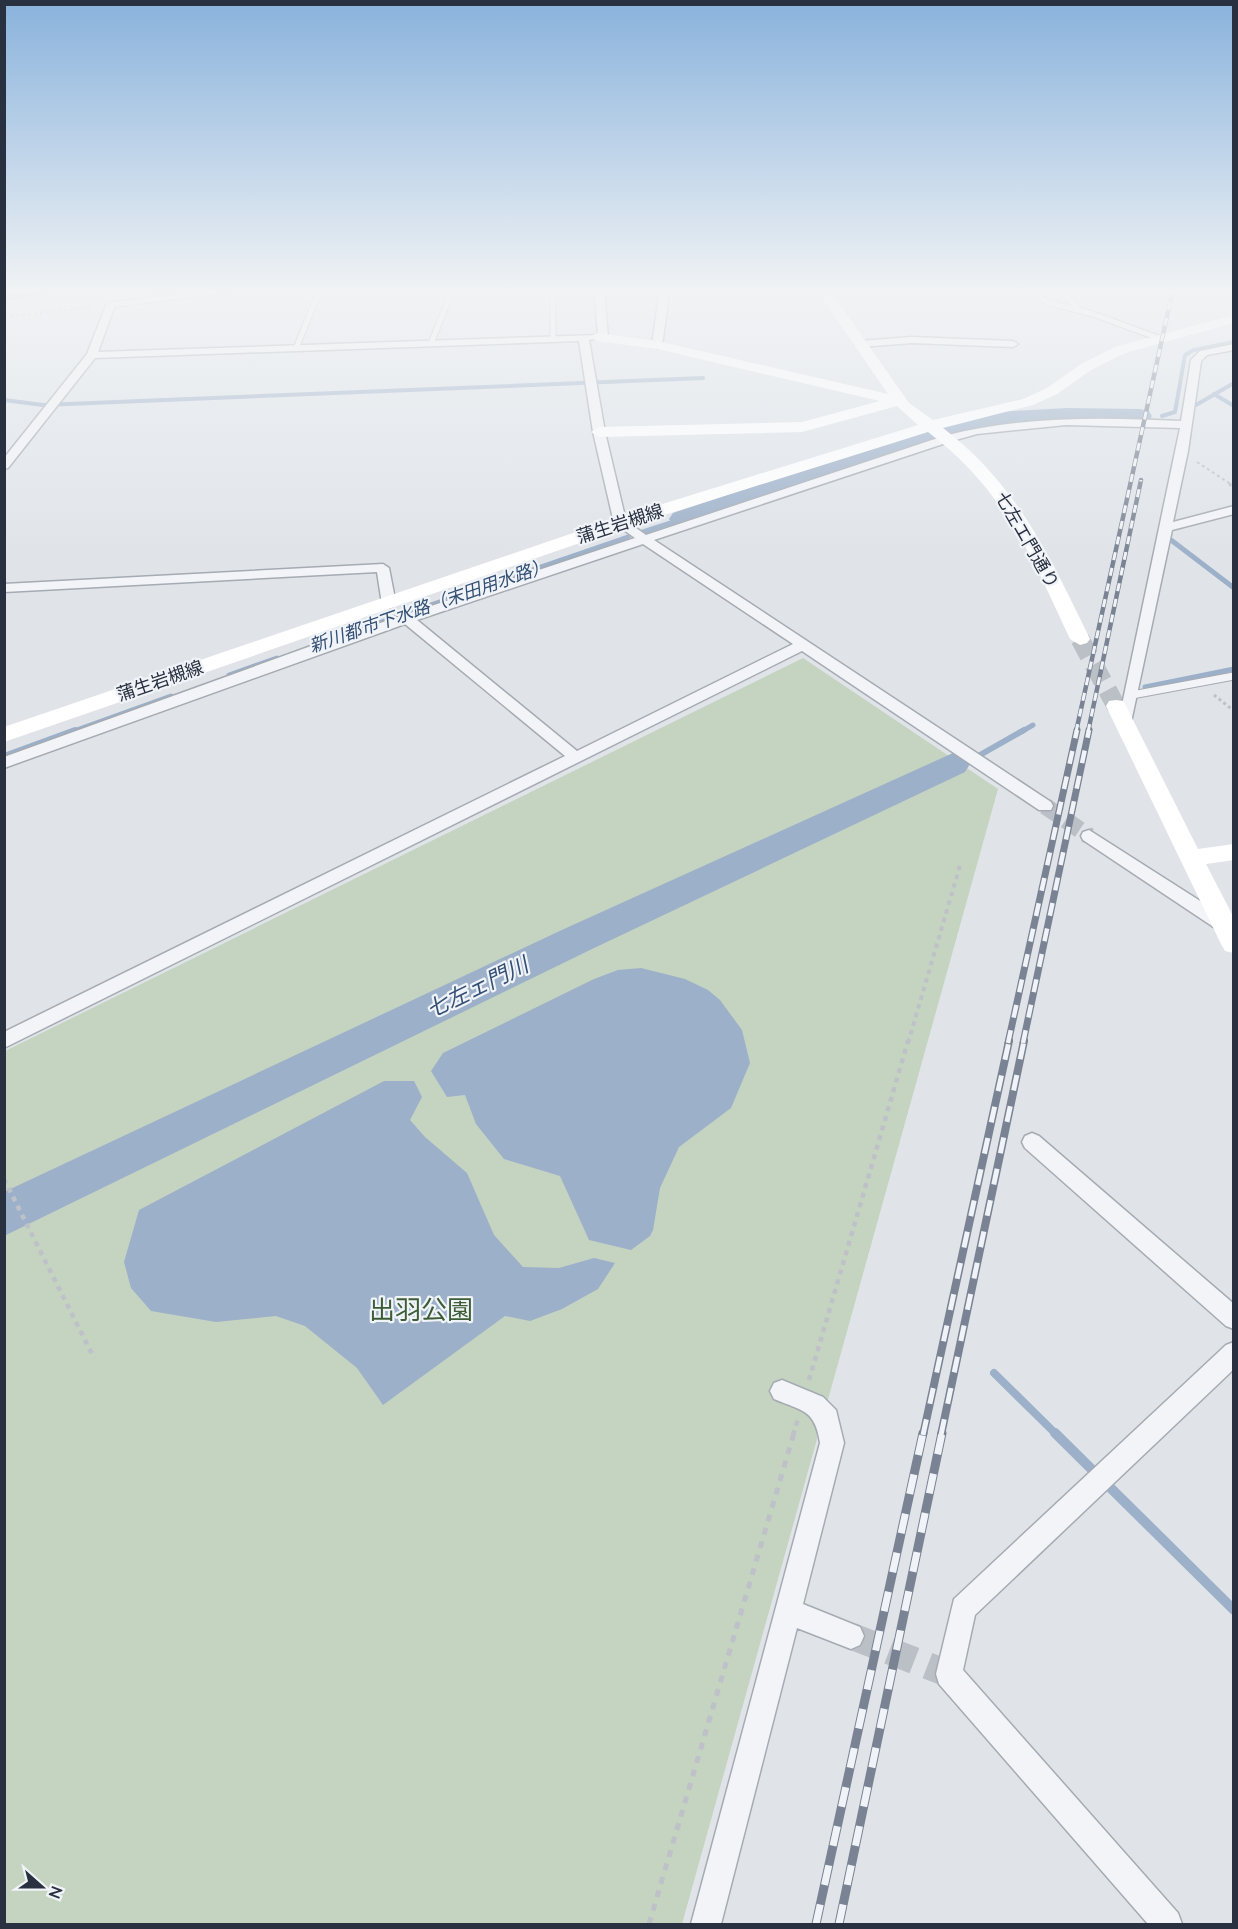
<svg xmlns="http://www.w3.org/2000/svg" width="1238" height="1929" viewBox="0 0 1238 1929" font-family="'Nunito Sans','Noto Sans JP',sans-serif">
  <rect width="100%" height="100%" fill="#e0e4e9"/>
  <path fill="#c5d3c1" d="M 803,658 L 998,789 L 682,1924 L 5,1924 L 5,1051 Z"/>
  <path fill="#9cb0c9" d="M 641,968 L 685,979 L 708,990 L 720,1000 L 742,1030 L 750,1063 L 731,1108 L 679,1147 L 660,1188 L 653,1230 L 650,1236 L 631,1250 L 589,1240 L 560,1176 L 504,1159 L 476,1124 L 465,1095 L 447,1097 L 431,1071 L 443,1053 L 594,979 L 618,970 Z
    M 384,1081 L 414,1081 L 422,1097 L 410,1120 L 425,1137 L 467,1173 L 494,1235 L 523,1267 L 559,1268 L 594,1258 L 615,1263 L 598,1289 L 562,1309 L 530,1321 L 505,1316 L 383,1405 L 357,1368 L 305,1326 L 276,1316 L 216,1322 L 151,1311 L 131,1288 L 124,1262 L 139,1210 Z"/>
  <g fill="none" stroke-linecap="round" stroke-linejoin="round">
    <path stroke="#9cb0c9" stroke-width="4" d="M 1214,394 L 1234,406
      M 4,400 L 43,405 L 703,378
      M 1196,405 L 1234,383
      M 1162,416 L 1175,412 L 1185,355 L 1194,350 L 1234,342"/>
    <path stroke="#9cb0c9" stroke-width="5" d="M 640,533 L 683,519
      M 1171,540 L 1234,588
      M 370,626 L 628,537
      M 229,675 L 277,658
      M 1145,687 L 1234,669
      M 71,732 L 171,696
      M 1021,732 L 1033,725"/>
    <path stroke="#9cb0c9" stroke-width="6" d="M 4,756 L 75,730
      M 953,764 L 980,755 L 1024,730"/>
    <path stroke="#9cb0c9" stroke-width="8" d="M 994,1373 L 1057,1435"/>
    <path stroke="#9cb0c9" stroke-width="10" d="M 1055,1433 L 1234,1610"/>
    <path fill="#9cb0c9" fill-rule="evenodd" d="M 4,289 L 49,289 L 47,294 L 4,301 Z
      M 1068,408 L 1140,409 L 1149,411 L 1152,416 L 1149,421 L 1140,423 L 1019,424 L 944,436 L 941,440 L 693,525 L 683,527 L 673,525 L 669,519 L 673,513 L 923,430 L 937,429 L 940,425 L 995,412 Z
      M 953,753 L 965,756 L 970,764 L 965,772 L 592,949 L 4,1236 L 4,1192 L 564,929 Z"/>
    <path stroke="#bbc0c7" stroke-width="17" stroke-dasharray="17 8" stroke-linecap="butt" d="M 1045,806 L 1089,836"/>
    <path stroke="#bbc0c7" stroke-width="27" stroke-dasharray="27 14" stroke-linecap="butt" d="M 851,1636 L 949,1674"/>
    <path stroke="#bbc0c7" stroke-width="19" stroke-dasharray="19 10" stroke-linecap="butt" d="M 1080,639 L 1116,706"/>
    <g stroke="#a5abb3" stroke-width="7">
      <path id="lane-far1" d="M 1024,289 L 1050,303 L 1093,314 L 1161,339
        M 1060,289 L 1079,310
        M 553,291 L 553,338
        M 110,305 L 236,289
        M 432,341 L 453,289
        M 297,346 L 320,289"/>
    </g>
    <g stroke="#a5abb3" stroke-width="9">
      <path id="lane" d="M 1132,695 L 1234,676"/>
    </g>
    <g stroke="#a5abb3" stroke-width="3">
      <path id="street" d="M 594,289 L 604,289 L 608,337 L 603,340 L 598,338 L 589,340 L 605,432 L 626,521 L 646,535 L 944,436 C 1023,416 1101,417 1181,421 L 1191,360 L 1200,351 L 1234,344 L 1234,350 L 1207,355 L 1201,361 L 1188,451 L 1173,522 L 1234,506 L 1234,514 L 1172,530 L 1130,727 L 1125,729 L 1118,724 L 1180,428 L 1066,425 L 977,434 L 952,441 L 654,540 L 1051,802 L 1053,806 L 1051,810 L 1039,810 L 802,651 L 4,1048 L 4,1032 L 565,756 L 405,624 L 4,768 L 4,757 L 311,646 L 635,538 L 614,523 L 593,432 L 579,341 L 95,358 L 8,468 L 4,469 L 4,458 L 87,354 L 107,303 L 115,305 L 98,352 L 598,335 ZM 643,544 L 793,644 L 577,751 L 417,620 Z
        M 660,289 L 670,289 L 662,345 L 657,348 L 652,345 Z
        M 912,337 L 1013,341 L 1018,344 L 1013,347 L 912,343 L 860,347 L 855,344 L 860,341 Z
        M 383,564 L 389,568 L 396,604 L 389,608 L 382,604 L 377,572 L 4,592 L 4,584 Z
        M 1089,830 L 1230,920 L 1233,925 L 1230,930 L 1218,930 L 1083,840 L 1081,836 L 1083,832 Z
        M 1032,1133 L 1039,1136 L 1234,1304 L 1234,1329 L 1226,1326 L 1025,1148 L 1022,1142 L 1025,1136 Z
        M 1234,1342 L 1234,1369 L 975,1615 L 963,1670 L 1178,1913 L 1182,1924 L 1148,1924 L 939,1684 L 936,1674 L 954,1599 L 1226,1345 Z
        M 782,1380 L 823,1397 L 836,1410 L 844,1443 L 803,1604 L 860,1627 L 864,1636 L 860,1645 L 851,1649 L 797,1628 L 721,1924 L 691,1924 L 820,1443 C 815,1409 802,1411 774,1399 L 770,1391 L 774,1383 Z"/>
    </g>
    <path stroke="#bec1c8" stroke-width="2" stroke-dasharray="3 3" stroke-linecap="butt" d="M 4,317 L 94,307
      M 1197,462 L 1232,485"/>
    <path stroke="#bec1c8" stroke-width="3" stroke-dasharray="3 3" stroke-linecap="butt" d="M 1229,484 L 1234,487
      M 1214,695 L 1234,711"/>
    <path stroke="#bec1c8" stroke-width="4" stroke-dasharray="4.5 4.5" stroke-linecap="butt" d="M 908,1043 L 961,862"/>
    <path stroke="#bec1c8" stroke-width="4.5" stroke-dasharray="5 5" stroke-linecap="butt" d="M 4,1179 L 94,1358
      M 809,1380 L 908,1041
      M 793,1435 L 798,1419"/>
    <path stroke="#bec1c8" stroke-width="5" stroke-dasharray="7 7" stroke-linecap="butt" d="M 649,1924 L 794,1433"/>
    <use href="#lane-far1" stroke="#f3f4f7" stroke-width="5"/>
    <use href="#lane" stroke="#f3f4f7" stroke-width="7"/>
    <use href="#street" fill="#f3f4f7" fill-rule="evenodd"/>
    <path fill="#fff" fill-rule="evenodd" d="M 816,289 L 829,289 L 909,403 L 933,420 L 1023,399 L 1047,388 L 1081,364 L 1115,347 L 1234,315 L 1234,323 L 1125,353 L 1091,370 L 1057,394 L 1033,405 L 943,428 C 1017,484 1050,557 1090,639 L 1087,643 L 1080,645 L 1070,639 C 1031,555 1004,490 928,432 L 626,527 L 4,742 L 4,727 L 614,519 L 918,425 L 897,406 L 802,432 L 599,437 L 591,432 L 599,427 L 802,422 L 880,401 L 657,349 L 597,341 L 590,337 L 597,333 L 657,341 L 888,394 Z
      M 1116,700 L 1123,701 L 1126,706 L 1198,849 L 1234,844 L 1234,860 L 1206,864 L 1234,918 L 1234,953 L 1225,951 L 1221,944 L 1106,706 L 1109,701 Z"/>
    <g stroke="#7a8393" stroke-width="4.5">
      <path id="rail-far3" d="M 1076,732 L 1173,289
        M 1088,732 L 1141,480"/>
    </g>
    <g stroke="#7a8393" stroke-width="7">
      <path id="rail-far2" d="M 1008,1043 L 1077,730
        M 1023,1043 L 1089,730"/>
    </g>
    <g stroke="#7a8393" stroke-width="8">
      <path id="rail-far1" d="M 923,1435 L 1009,1041
        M 941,1435 L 1024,1041"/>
    </g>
    <g stroke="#7a8393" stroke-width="9">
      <path id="rail" d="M 816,1924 L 923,1433
        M 839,1924 L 942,1433"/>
    </g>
    <use href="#rail-far3" stroke="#f0f3f7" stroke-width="3" stroke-dasharray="8" stroke-linecap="butt"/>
    <use href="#rail-far2" stroke="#f0f3f7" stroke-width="4.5" stroke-dasharray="13" stroke-linecap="butt"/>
    <use href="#rail-far1" stroke="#f0f3f7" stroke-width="5" stroke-dasharray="16" stroke-linecap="butt"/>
    <use href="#rail" stroke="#f0f3f7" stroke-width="7" stroke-dasharray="20" stroke-linecap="butt"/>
  </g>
  <linearGradient id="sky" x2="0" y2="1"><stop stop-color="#89b2dc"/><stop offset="0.52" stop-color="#f1f3f5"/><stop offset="1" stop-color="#f1f3f5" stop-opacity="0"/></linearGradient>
  <rect width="1238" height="559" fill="url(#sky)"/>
  <g text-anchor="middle" stroke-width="4.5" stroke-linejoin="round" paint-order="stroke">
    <g font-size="18" fill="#293141" stroke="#f0f3f7">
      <text transform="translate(620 524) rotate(-18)" y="6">蒲生岩槻線</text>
      <text transform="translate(1027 540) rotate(60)" y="6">七左エ門通り</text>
      <text transform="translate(160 681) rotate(-19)" y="6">蒲生岩槻線</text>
    </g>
    <g font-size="18" font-style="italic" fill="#334f74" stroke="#f0f3f7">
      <text transform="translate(429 606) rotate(-19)" y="6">新川都市下水路（末田用水路）</text>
    </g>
    <g font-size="22" font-style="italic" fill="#334f74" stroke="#f0f3f7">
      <text transform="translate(477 987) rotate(-26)" y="8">七左ェ門川</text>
    </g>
    <g font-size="26" fill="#3c5c36" stroke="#f0f3f7">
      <text x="421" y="1319">出羽公園</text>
    </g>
  </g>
  <rect width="1238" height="1929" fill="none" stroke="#293141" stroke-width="12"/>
  <g transform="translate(42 1887) rotate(111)" stroke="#f0f3f7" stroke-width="4.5" paint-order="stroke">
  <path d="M0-4.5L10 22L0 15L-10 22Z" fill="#293141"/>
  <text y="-9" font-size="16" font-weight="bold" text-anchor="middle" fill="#293141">N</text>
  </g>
</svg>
